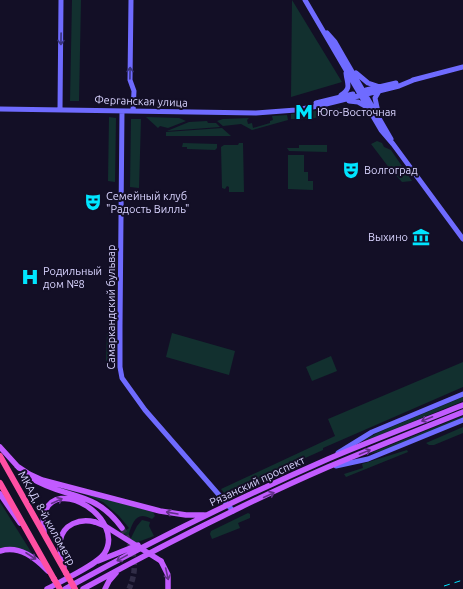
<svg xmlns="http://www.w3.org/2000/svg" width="463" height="589" viewBox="0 0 463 589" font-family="Ubuntu,sans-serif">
  <rect width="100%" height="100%" fill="#130f26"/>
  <path fill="#12302f" d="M 72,0 L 81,0 L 79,101 L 70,101 Z
    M 292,0 L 342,82 L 291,97 Z
    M 339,108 L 340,111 L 311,119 L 291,119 L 291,114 Z
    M 287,115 L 288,120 L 252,130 L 241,124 L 223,126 L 217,121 L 223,119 L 249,118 L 247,120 L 248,124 L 252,123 L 253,128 L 270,123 L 270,121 L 273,120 L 272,116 Z
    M 109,117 L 116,118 L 115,182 L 108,181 Z
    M 146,117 L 179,118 L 186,121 L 168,128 L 160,126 L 158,128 Z
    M 131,119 L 141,119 L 139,188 L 130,187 Z
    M 207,121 L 208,123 L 216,123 L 220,127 L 167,131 L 189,122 Z
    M 222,128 L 231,136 L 166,136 L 166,132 Z
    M 377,141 L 382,143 L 384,147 L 391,150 L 412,181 L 402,182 L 390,169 L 371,144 Z
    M 183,143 L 217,144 L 217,148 L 215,150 L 187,149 L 187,147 L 182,147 Z
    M 239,143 L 243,143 L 244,192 L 229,192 L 229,187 L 227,186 L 225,189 L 222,188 L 221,147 L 224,145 L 238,145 Z
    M 299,145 L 327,145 L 327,152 L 289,151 L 287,148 L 299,148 Z
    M 288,155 L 304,155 L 304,172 L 308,172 L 308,181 L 313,181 L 313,190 L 288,189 Z
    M 107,332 L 116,332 L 114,361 L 112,363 L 107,362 L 106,360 Z
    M 172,333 L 235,351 L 229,375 L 166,357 Z
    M 331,356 L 337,371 L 312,381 L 306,367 Z
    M 463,362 L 463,387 L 323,448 L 323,450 L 294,463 L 288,468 L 259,483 L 257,478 L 240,486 L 242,492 L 231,497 L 227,497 L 221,489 L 335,436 L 328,419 Z
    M 463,397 L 463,401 L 375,437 L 363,441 L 377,433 Z
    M 463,416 L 463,418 L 386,450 L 368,454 Z
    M 463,427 L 463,433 L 434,445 L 429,445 L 426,443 Z
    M 407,450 L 408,452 L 346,477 L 344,474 L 363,468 L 362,464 Z
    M 38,480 L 153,512 L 155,516 L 152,519 C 136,510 133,522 128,536 L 122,533 L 129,528 L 119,516 L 103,502 L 84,494 L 54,487 Z
    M 0,502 L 33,555 L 0,550 Z
    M 248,513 L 250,514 L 250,518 L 238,523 L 240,528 L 212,539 L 210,534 L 211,531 Z
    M 142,520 L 150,522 L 149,526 L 154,536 L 127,546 L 137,526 Z"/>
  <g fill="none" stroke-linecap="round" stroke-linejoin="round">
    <path stroke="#312d47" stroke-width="5.5" stroke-dasharray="5.5 3" stroke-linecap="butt" d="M 122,528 C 134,548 139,567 129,589"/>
    <path stroke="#6f6bff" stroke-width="5" d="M 131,0 L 130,80 L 134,91 L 133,111
      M 305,0 L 381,130 L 393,144 L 463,239
      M 327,33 L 335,42 L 343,56 L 391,139
      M 356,73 L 368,83 L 380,87
      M 413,80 L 463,67
      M 366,90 L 396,83
      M 341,95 C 352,88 347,84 346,73
      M 349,101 L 358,102 L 367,107
      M 316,103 L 353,94
      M 0,109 L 256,113 L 296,110 L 318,106 L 399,86 L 416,79
      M 60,110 L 61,0
      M 122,111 L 120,326 L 120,367 L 122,378 L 145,410 L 233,511
      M 378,112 L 375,98 L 379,91
      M 338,453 L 372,432 L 463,394
      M 336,466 L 368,459 L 463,420"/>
    <path stroke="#c25bff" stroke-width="5.5" d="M 0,447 L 19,468
      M 17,466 L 29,474 L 42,480 L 160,511 L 186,515 L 204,515
      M 31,478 C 66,500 94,489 122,528
      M 0,494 L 20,523
      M 44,533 C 44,527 42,521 44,515 C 55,473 127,520 104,554 C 95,566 61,581 47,589
      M 0,551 C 20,545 35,558 48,571
      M 98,561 L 138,545
      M 161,561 L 168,575 L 168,589
      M 64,567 C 62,559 59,549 60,541 C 63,524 80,518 95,522
      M 65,589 C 151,541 239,498 328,459 C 373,440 418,423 463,405
      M 83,589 C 163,545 245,503 328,467 C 373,448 418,430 463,412
      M 105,589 L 109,581 L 116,573"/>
    <path stroke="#ff4fa3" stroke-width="6" d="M 0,456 L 66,573
      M 0,483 L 54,579"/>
    <path stroke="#00e5ff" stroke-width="1" stroke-dasharray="6 5" stroke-linecap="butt" d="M 444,586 L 463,580"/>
    <path stroke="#c25bff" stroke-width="5.5" d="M 95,522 L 105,526 L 161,561"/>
    <path stroke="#ff4fa3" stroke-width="6" d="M 66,573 L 75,589
      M 54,579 L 60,589"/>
  </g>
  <defs><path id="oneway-shaft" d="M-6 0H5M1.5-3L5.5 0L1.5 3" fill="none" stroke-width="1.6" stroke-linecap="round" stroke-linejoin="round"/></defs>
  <g stroke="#38347d">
    <use href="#oneway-shaft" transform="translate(61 39) rotate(91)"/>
    <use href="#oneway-shaft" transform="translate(130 73) rotate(-89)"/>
  </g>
  <g stroke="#623188">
    <use href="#oneway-shaft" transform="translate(427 419) rotate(158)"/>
    <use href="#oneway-shaft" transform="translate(365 452) rotate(-22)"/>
    <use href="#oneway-shaft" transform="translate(269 495) rotate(-25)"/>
    <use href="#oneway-shaft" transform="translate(57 501) rotate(-25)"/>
    <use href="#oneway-shaft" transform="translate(172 513) rotate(-170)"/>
    <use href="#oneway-shaft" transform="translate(31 556) rotate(33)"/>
    <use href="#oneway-shaft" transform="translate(122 558) rotate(151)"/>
    <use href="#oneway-shaft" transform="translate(167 574) rotate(77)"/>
  </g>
  <defs>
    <g id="metro-bare" transform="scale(1.38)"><path d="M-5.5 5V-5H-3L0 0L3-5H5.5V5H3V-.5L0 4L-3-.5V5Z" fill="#00e5ff" stroke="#130f26" stroke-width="2.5" paint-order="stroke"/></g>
    <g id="theatre-bare" transform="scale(1.38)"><path d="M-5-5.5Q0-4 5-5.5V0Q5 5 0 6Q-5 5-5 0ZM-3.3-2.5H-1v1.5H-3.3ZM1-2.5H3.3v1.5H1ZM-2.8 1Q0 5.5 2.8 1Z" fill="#00e5ff" stroke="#130f26" stroke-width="2.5" paint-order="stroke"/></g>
    <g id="museum-bare" transform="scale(1.38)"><path d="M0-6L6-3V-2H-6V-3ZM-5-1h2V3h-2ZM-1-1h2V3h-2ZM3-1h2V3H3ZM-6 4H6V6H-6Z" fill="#00e5ff" stroke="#130f26" stroke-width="2.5" paint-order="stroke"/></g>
    <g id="hospital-bare" transform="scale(1.38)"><path d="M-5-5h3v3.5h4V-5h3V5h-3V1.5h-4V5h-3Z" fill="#00e5ff" stroke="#130f26" stroke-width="2.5" paint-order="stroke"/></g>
  </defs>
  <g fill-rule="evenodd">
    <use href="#metro-bare" x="304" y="112"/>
    <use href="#theatre-bare" x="351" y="170"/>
    <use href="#theatre-bare" x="93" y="202"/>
    <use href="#museum-bare" x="421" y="237"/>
    <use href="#hospital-bare" x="30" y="277"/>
  </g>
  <g text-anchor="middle" stroke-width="4" stroke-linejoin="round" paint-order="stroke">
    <g font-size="11" fill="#d9d4ff" stroke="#130f26">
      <text transform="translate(141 101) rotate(2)" y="4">Ферганская улица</text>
      <text transform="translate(111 307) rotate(-90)" y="4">Самаркандский бульвар</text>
      <text transform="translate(257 481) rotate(-25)" y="4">Рязанский проспект</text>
      <text transform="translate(47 518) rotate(61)" y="4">МКАД, 8-й километр</text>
    </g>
    <g font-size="11" fill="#d9d4ff" stroke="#130f26" text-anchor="start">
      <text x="317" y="116">Юго-Восточная</text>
      <text x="364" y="174">Волгоград</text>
      <text x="106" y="200">Семейный клуб<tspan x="106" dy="13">"Радость Вилль"</tspan></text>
      <text x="408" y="241" text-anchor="end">Выхино</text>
      <text x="43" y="275">Родильный<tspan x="43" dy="13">дом №8</tspan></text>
    </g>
  </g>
</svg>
